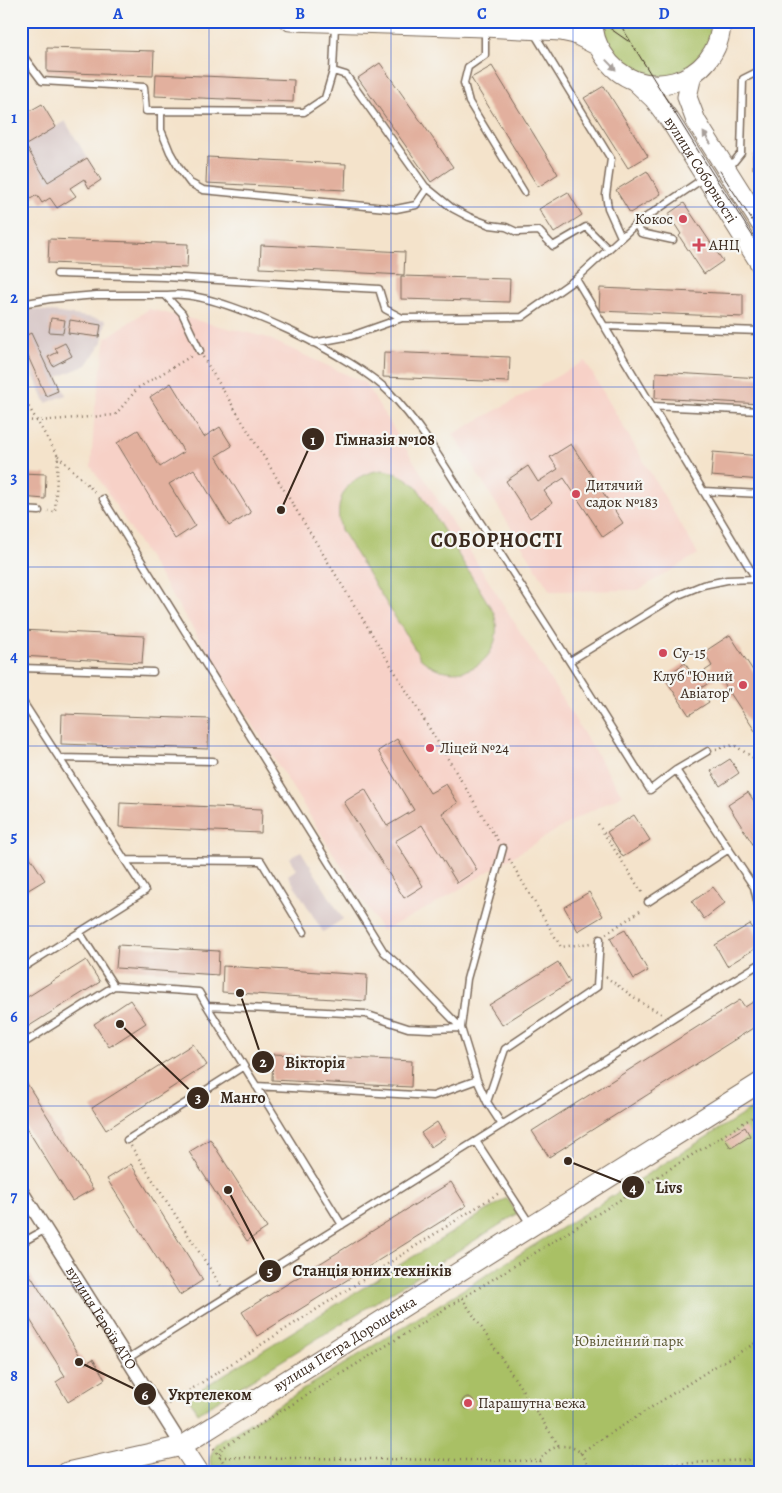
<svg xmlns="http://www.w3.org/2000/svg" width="782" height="1493" viewBox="0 0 782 1493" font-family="Alegreya,serif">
  <rect width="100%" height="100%" fill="#f6f6f2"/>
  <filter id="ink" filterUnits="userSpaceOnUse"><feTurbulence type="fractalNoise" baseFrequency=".02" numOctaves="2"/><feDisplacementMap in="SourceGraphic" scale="10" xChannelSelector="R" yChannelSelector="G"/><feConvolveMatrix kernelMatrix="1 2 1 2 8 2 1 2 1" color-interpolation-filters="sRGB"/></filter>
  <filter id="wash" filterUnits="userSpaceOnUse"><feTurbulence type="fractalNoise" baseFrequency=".0096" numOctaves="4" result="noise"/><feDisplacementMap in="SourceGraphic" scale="20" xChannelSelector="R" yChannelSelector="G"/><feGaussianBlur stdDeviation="1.12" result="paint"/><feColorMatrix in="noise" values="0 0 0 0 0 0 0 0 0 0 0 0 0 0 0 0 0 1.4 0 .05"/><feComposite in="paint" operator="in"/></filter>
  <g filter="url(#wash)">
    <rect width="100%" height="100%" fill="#f4e3cb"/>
    <path fill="#f7d1c7" d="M 149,309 L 265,337 L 365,383 L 622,795 L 573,820 L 435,904 L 382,931 L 91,466 L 95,409 L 106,338 Z
      M 585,361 L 698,554 L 638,590 L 550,591 L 453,434 Z"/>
    <path fill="#d2bfc0" d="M 42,104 L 56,127 L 65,121 L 101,180 L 89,188 L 83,180 L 70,187 L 76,196 L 57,208 L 50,198 L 42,203 L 37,195 L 21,191 L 21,116 Z
      M 27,308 L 106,320 L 102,342 L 87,365 L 58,377 L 66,395 L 46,403 L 21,349 L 21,327 Z
      M 301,851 L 343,919 L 323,932 L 288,875 L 297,869 L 290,858 Z"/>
    <path fill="#a9c065" stroke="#727542" d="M 600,21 L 714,21 L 712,37 L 701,58 L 671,77 L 635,74 L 608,51 Z
      M 382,470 C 396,472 406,477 417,487 L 494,613 C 508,661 458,690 421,659 L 341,530 C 332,498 349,474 382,470 Z
      M 761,1103 L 761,1472 L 213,1472 C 207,1460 211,1449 221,1441 Z
      M 507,1198 L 517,1214 L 198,1413 L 188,1397 Z"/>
    <g id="blocks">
      <path fill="#e2b09e" d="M 47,48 L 154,51 L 153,76 L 47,72 Z
        M 380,63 L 453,167 L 431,182 L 358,78 Z
        M 492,66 L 558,174 L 538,187 L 471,78 Z
        M 156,74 L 294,80 L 293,102 L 155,96 Z
        M 604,86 L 648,156 L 628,168 L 584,98 Z
        M 42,104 L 56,127 L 21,148 L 21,116 Z
        M 759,134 L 761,134 L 761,169 L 753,169 L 753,154 L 759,154 Z
        M 27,148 L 48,182 L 87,158 L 101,180 L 89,188 L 84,179 L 70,188 L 76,196 L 57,208 L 50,198 L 42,203 L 37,195 L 27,201 L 21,191 L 21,151 Z
        M 207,157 L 346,164 L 345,190 L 206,183 Z
        M 647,171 L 661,194 L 630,213 L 616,190 Z
        M 568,192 L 582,215 L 554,233 L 539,209 Z
        M 684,203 L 723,261 L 704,274 L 679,236 L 681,234 L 668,214 Z
        M 49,239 L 188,244 L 187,268 L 48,263 Z
        M 261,245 L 405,252 L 404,275 L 260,268 Z
        M 401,276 L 510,279 L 509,302 L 401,299 Z
        M 600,288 L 743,294 L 743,317 L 599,311 Z
        M 51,318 L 65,320 L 63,333 L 49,332 Z
        M 70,320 L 101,325 L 99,337 L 68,333 Z
        M 31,333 L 58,391 L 46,396 L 21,341 L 21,338 Z
        M 65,343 L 72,356 L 53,366 L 48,357 L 58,352 L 55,348 Z
        M 384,352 L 510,357 L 509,382 L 383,377 Z
        M 656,372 L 761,378 L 761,404 L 655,398 Z
        M 171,383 L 204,437 L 220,427 L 232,446 L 216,456 L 251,513 L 229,526 L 194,469 L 169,484 L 195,526 L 175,539 L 117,443 L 138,430 L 160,467 L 184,452 L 150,397 Z
        M 571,444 L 623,523 L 603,537 L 564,478 L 544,491 L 552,503 L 530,518 L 506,481 L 528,466 L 538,482 L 558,469 L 550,457 Z
        M 713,452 L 761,456 L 761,480 L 711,476 Z
        M 21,473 L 46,474 L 45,499 L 21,497 Z
        M 21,630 L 144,636 L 142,663 L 21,656 Z
        M 730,635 L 761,683 L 761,740 L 719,676 L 701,688 L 709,702 L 689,715 L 664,677 L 685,663 L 694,678 L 712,666 L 704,652 Z
        M 62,714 L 209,719 L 208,749 L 61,744 Z
        M 397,739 L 430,793 L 446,784 L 458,803 L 442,813 L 477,870 L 457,883 L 422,825 L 395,841 L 423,886 L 404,898 L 344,802 L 365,789 L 387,826 L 414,810 L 378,751 Z
        M 730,759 L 739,773 L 720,786 L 711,771 Z
        M 748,792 L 761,812 L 761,857 L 728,805 Z
        M 120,803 L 262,809 L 261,833 L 119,827 Z
        M 634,815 L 650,840 L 623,857 L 607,832 Z
        M 21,843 L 45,880 L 25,892 L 21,886 Z
        M 713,887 L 725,903 L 704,919 L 692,902 Z
        M 589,892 L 603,916 L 578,931 L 564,907 Z
        M 750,924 L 761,941 L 761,945 L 727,966 L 715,945 Z
        M 625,930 L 648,971 L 634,979 L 610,938 Z
        M 118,945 L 219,951 L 218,975 L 116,968 Z
        M 86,960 L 100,982 L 21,1031 L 21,1001 Z
        M 558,962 L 570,982 L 502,1025 L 489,1005 Z
        M 223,966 L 367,975 L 366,1001 L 222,992 Z
        M 761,997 L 761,1023 L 549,1157 L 532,1131 L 740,1000 L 745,1007 Z
        M 130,1000 L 146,1023 L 109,1047 L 94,1024 Z
        M 193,1044 L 207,1065 L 106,1130 L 92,1108 Z
        M 273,1054 L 412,1061 L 411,1087 L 272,1080 Z
        M 21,1074 L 93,1189 L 72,1201 L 21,1119 Z
        M 437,1122 L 446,1137 L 431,1147 L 421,1133 Z
        M 745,1127 L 750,1136 L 731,1148 L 725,1139 Z
        M 210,1139 L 267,1228 L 247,1241 L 189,1152 Z
        M 131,1164 L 203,1280 L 180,1295 L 107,1179 Z
        M 451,1182 L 466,1206 L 257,1336 L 242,1312 Z
        M 29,1273 L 85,1364 L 93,1359 L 105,1379 L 68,1402 L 56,1382 L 65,1376 L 21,1305 L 21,1278 Z
        M462 1403a6 6 0 1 1 12 0a6 6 0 1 1-12 0Z"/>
    </g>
  </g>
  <g filter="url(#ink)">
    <use href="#blocks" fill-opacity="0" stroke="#7c6b5b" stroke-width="1"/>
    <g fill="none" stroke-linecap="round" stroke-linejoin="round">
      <g stroke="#7c6b5b" stroke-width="9">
        <path id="lane" d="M 485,28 L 485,55 L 468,67 L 464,83 L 469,102 L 524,192
          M 534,33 L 611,159 L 606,195 L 608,208 L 621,237
          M 21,53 L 42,81 L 144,87 L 146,111 L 161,111 L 304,112 L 325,98 L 333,71 L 346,75 L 427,189 L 416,205 L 396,209 L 203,190 L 190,183 L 179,168 L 170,152 L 161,130 L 161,111
          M 333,71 L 335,25
          M 729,168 L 741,153 L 743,79 L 761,70
          M 704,178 L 636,224 L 576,279 L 756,579 L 761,579
          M 426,187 L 452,208 L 469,217 L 490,225 L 506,227 L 517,232 L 539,231 L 553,246 L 586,227 L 608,249
          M 636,224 L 641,233 L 673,240
          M 57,274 L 165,277 L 379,289 L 385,309 L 402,318 L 522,317 L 576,279
          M 165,295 C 171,295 177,294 184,295 C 234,299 354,357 389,392 C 427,431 453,481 482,525 C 539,613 595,701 650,790 L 676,770
          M 21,304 L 50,299 L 97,295 L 165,295 L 182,313 L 200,351
          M 604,326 L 761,331
          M 313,343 L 351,336 L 402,318
          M 652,406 L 761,411
          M 703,491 L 761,494
          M 103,499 L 384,952 L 413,978 L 461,1028 L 477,1080 L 487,1102 L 502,1125
          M 21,510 L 39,511
          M 570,661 L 676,596 L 703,585 L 727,580 L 756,579 L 761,586
          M 21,668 L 153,672
          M 21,699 L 145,891 L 21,969
          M 708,751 L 676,770 L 754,887 L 761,918
          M 59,758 L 213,761
          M 125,860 L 261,861 L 304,932
          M 648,902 L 729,849
          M 80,933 L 114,986
          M 21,1045 L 114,986 L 199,992 L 207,1006 L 365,1014 L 408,1028 L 430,1029 L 461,1028 L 467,979 L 503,848
          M 244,1066 L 342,1225
          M 256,1086 L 433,1096 L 477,1080
          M 487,1102 L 505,1049 L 597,987 L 600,939
          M 127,1140 L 244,1066 L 207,1006
          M 476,1141 L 530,1224
          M 21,1243 L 46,1229
          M 127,1359 L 761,963"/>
      </g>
      <g stroke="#7c6b5b" stroke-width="15">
        <g id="street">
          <path id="s1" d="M 21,1190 L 182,1446"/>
        </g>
      </g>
      <g stroke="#7c6b5b" stroke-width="21">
        <g id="secondary">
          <path d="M 290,21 L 484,27 L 561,31 L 575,34 L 598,46"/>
          <path d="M 593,21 C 593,33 596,44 603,54 C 636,108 721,85 721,21"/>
          <path d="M 759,21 L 761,22"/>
          <path d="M 692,75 L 687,97 L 696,121 L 761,224"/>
          <path id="s2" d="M 635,81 L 654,99 L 671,122 L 761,265"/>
          <path d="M 182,1446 L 199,1472"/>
          <path id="s3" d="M 67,1472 L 182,1446 L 761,1082"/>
        </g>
      </g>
      <path stroke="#7c6b5b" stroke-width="2.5" stroke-dasharray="1 4" stroke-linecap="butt" d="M 203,357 L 498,841
        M 21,394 L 58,456 L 55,512 L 48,511
        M 21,420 L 38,421 L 115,415 L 138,388 L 193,355
        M 58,456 L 96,493
        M 716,749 L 734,745 L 761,763
        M 598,824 L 643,894
        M 509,859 L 561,947 L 591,943
        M 606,934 L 643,909
        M 606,977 L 642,1003 L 664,1015
        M 131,1146 L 223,1289
        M 462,1298 L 559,1446
        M 168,1404 L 499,1193
        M 211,1444 L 230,1472
        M 580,1453 L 719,1364 L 761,1340
        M 541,1461 L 219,1457 L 222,1448 L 761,1112
        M 588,1469 L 761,1459
        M 539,1472 C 538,1438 588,1437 588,1472"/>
      <use href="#lane" stroke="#fff" stroke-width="6"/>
      <use href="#street" stroke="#fff" stroke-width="12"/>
      <use href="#secondary" stroke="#fff" stroke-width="19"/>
      <path stroke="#3b2a1e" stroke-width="1" d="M 596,21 L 605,25 L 628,41
        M 618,21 L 700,154 L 761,249
        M 720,171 L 761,234"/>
    </g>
    <defs><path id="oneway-solid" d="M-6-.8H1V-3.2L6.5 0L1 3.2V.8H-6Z" transform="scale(1.25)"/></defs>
    <g fill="#a79f9a">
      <use href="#oneway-solid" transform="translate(611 65) rotate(46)"/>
      <use href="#oneway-solid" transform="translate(707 138) rotate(-123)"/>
    </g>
  </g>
  <path fill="none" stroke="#1d4ed8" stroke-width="1" stroke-opacity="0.55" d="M 209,21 L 209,1472M 391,21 L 391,1472M 573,21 L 573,1472M 21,207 L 761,207M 21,387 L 761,387M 21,567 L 761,567M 21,746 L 761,746M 21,926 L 761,926M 21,1106 L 761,1106M 21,1286 L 761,1286"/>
  <g fill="#d1495b" stroke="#f6f6f2" stroke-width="2">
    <circle cx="683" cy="219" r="5"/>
    <path d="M696.5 237.5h5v5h5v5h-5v5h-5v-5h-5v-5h5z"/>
    <circle cx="576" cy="494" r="5"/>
    <circle cx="663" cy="653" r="5"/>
    <circle cx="743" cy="685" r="5"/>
    <circle cx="430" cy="748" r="5"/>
    <circle cx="468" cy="1403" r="5"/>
  </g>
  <g text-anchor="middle" stroke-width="4.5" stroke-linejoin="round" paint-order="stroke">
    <g font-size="15" fill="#3b2a1e" stroke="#f6f6f2">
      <text dy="5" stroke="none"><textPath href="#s2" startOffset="111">вулиця Соборності</textPath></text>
      <text dy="5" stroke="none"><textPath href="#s1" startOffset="151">вулиця Героїв АТО</textPath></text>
      <text dy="5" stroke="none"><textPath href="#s3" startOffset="310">вулиця Петра Дорошенка</textPath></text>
    </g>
    <g font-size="15" fill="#3b2a1e" stroke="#f6f6f2" text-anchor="start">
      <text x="673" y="224" text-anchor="end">Кокос</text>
      <text x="709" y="250">АНЦ</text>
      <text x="586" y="490">Дитячий<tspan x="586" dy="17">садок №183</tspan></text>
      <text x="673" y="658">Су-15</text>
      <text x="733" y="681" text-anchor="end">Клуб "Юний<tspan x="733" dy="17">Авіатор"</tspan></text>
      <text x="440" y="753">Ліцей №24</text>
      <text x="478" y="1408">Парашутна вежа</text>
    </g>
    <g font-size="15" fill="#5c5733" stroke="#f6f6f2">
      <text x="629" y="1346">Ювілейний парк</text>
    </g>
    <g font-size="20" font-weight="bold" letter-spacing="1" fill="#3b2a1e" stroke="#f6f6f2">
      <text x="497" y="547">СОБОРНОСТІ</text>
    </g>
  </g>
  <path fill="none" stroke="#3b2a1e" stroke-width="2" d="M281 510L313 439M240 993L263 1062M120 1024L198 1098M568 1161L633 1187M228 1190L270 1271M79 1362L145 1394"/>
  <g fill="#3b2a1e" stroke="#f6f6f2" stroke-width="2">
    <circle cx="281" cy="510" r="5"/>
    <circle cx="240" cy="993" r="5"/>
    <circle cx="120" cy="1024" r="5"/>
    <circle cx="568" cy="1161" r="5"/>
    <circle cx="228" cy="1190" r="5"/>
    <circle cx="79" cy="1362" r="5"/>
    <circle cx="313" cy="439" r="12"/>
    <circle cx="263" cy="1062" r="12"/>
    <circle cx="198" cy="1098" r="12"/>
    <circle cx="633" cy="1187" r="12"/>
    <circle cx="270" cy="1271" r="12"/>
    <circle cx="145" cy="1394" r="12"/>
  </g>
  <g font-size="15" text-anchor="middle" font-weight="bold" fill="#fff">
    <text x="313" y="445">1</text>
    <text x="263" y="1067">2</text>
    <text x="198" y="1103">3</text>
    <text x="633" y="1193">4</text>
    <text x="270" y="1276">5</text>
    <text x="145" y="1400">6</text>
  </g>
  <g font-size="16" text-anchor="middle" font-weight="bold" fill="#3b2a1e" stroke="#f6f6f2" stroke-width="4.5" stroke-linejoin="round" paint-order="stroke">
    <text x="385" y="445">Гімназія №108</text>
    <text x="315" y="1068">Вікторія</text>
    <text x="243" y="1103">Манго</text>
    <text x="669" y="1193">Livs</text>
    <text x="372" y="1276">Станція юних техніків</text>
    <text x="210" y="1400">Укртелеком</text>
  </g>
  <rect width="782" height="1493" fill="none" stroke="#f6f6f2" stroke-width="55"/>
  <rect x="28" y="28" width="726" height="1438" fill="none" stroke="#1d4ed8" stroke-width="2"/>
  <g font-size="16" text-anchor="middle" font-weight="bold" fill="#1d4ed8">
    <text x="118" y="19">A</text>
    <text x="300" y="19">B</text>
    <text x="482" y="19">C</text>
    <text x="664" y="19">D</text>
    <text x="14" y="123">1</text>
    <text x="14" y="303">2</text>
    <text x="14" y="483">3</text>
    <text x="14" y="662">4</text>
    <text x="14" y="842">5</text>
    <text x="14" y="1022">6</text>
    <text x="14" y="1202">7</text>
    <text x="14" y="1381">8</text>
  </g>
</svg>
